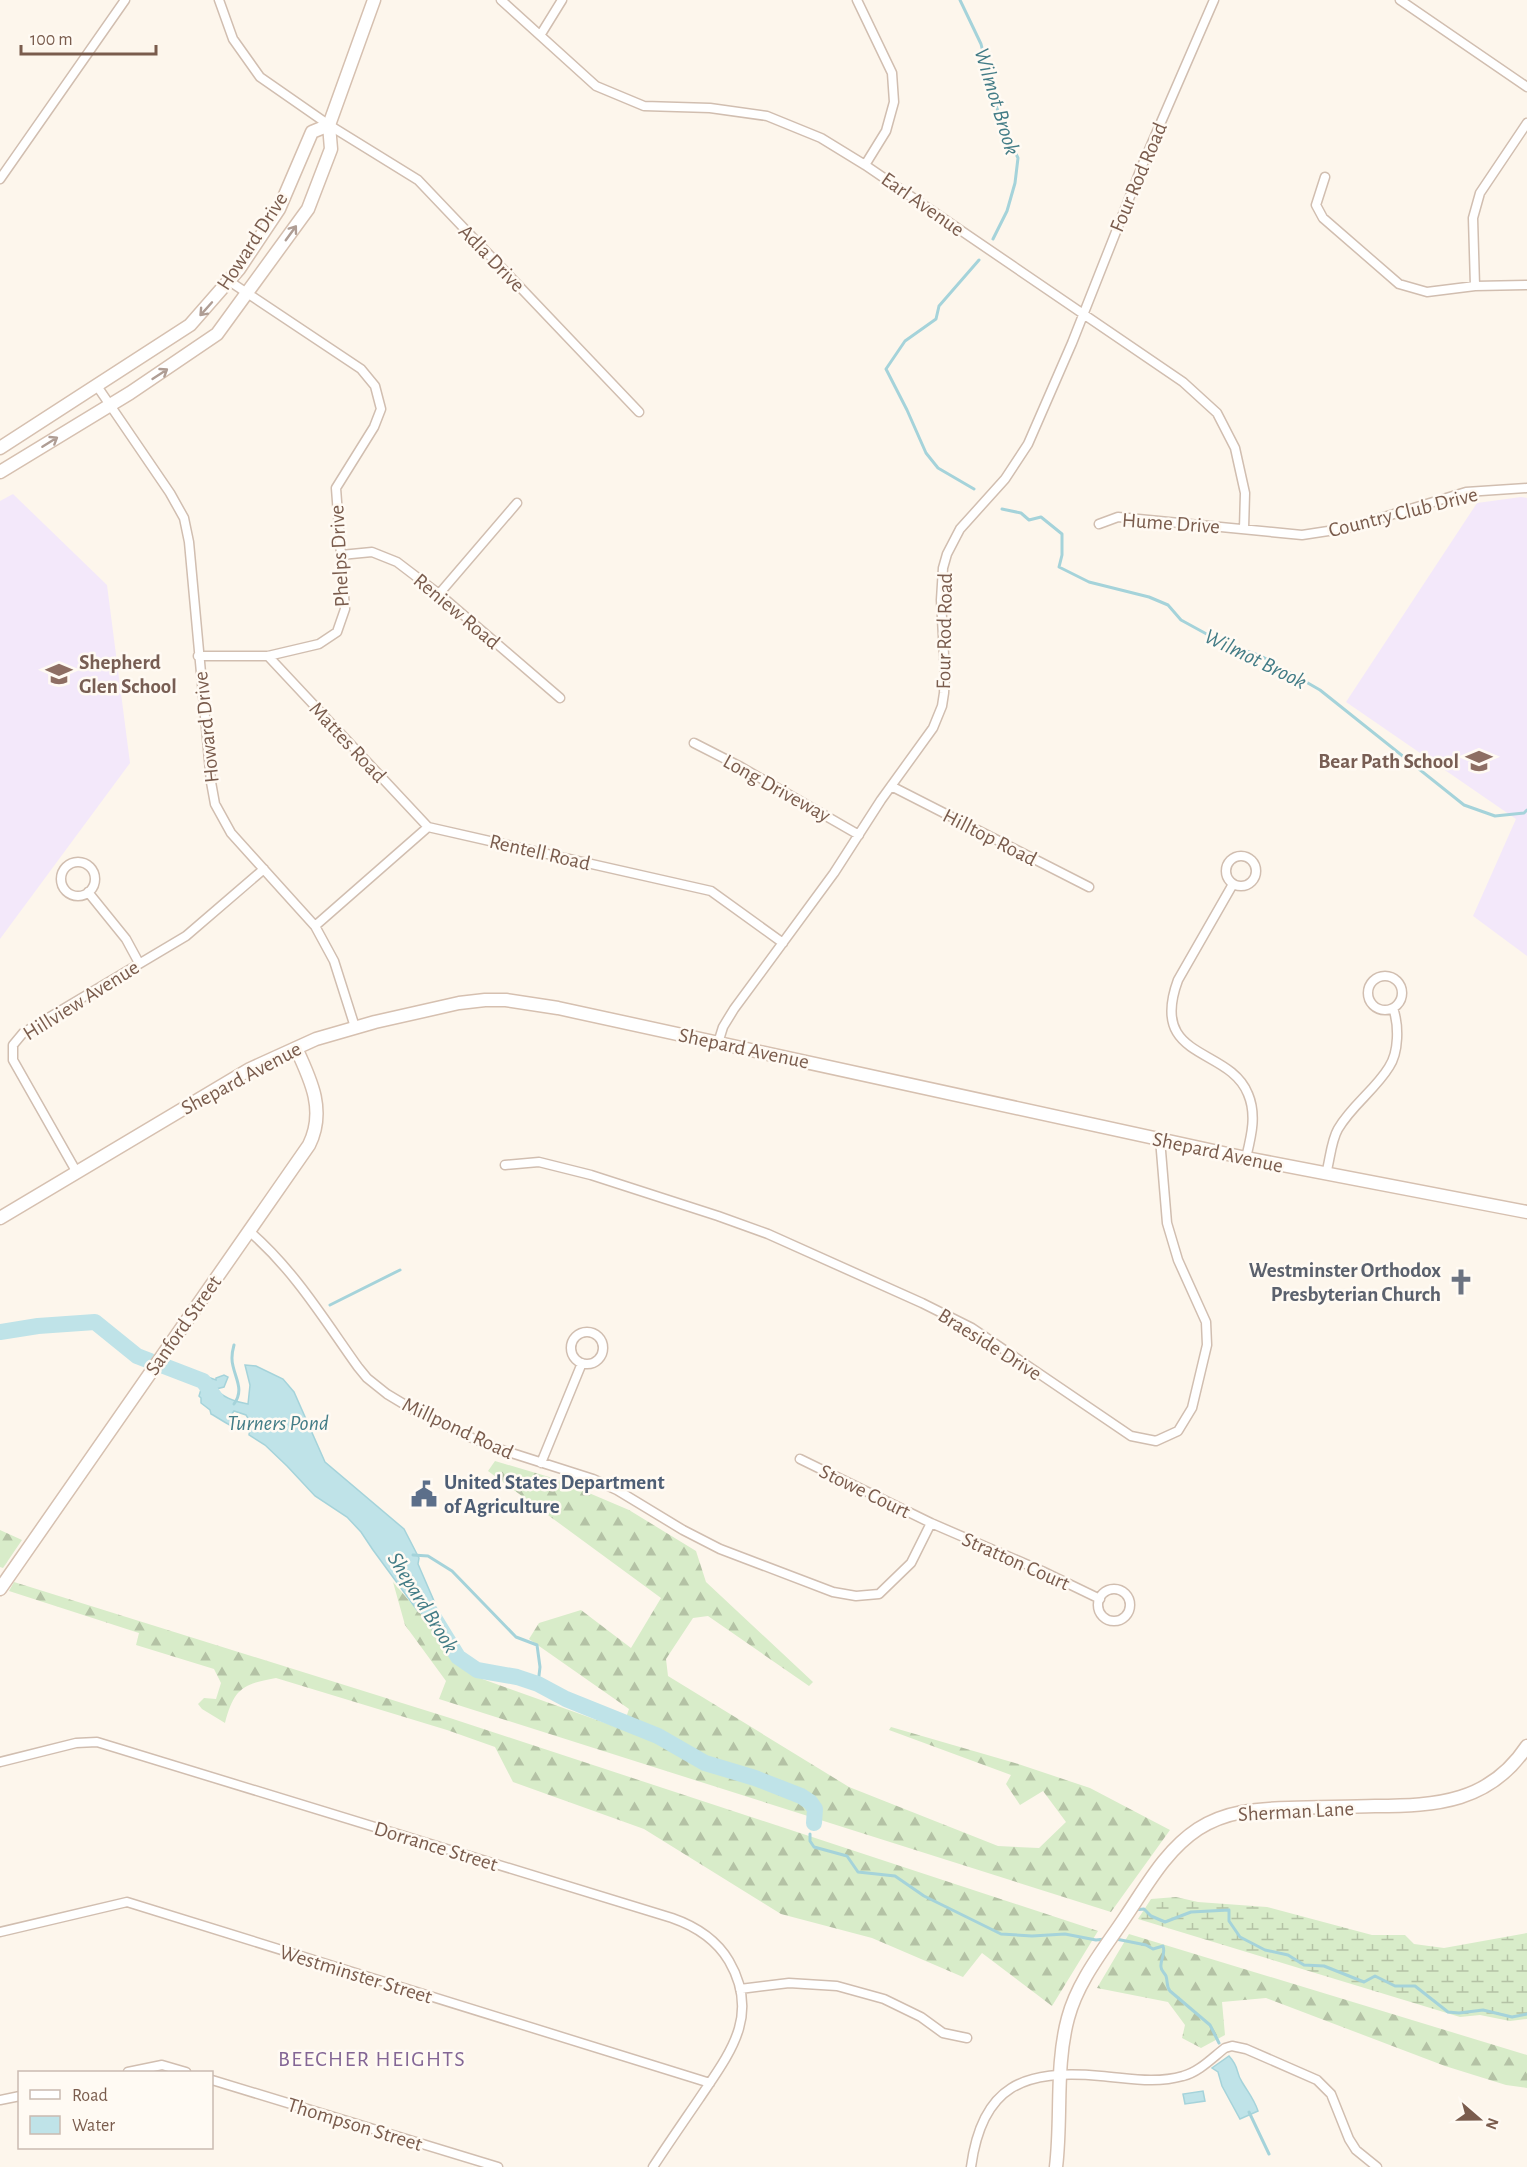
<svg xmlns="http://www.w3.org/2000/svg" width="1527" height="2167" viewBox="0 0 1527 2167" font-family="'Alegreya Sans',sans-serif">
  <defs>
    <pattern id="forest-firs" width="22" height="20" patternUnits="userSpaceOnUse" patternTransform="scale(1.5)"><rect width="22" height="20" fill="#d8ecc9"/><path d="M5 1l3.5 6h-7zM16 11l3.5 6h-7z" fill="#b4c2a5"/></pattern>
    <pattern id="wetland-marsh" width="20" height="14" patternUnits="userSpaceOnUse" patternTransform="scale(1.5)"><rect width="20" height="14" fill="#d8ecc9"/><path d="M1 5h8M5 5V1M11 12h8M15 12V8" fill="none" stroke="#b4c2a5"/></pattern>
  </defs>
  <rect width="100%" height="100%" fill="#fdf6ec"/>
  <path fill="#f3e8fa" d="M 13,494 L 107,585 L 130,763 L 0,939 L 0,501 Z
    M 1521,497 L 1527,498 L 1527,956 L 1473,916 L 1516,819 L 1346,702 L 1477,503 Z"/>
  <path fill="url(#forest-firs)" d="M 495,1461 L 556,1479 L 629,1510 L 696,1551 L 706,1582 L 813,1682 L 809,1686 L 708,1616 L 693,1618 L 666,1659 L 668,1676 L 849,1787 L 998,1846 L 1039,1848 L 1066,1822 L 1043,1791 L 1020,1805 L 1006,1784 L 1011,1775 L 889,1730 L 891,1727 L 1015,1763 L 1090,1788 L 1170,1830 L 1111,1912 L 439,1699 L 446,1681 L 405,1625 L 393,1582 L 474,1676 L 622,1729 L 629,1709 L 529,1639 L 539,1623 L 581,1610 L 631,1648 L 661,1598 L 488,1471 Z
    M 0,1530 L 22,1540 L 3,1568 L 0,1567 Z
    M 14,1582 L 450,1718 L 1098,1931 L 1052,2006 L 982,1953 L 963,1977 L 872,1938 L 781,1914 L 644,1829 L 513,1782 L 495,1747 L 447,1730 L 276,1678 C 242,1684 234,1689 225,1723 L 202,1709 L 198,1704 L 204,1698 L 216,1699 L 221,1683 L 214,1669 L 136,1645 L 139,1633 L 9,1591 Z
    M 1129,1934 L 1527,2055 L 1527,2088 L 1506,2085 L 1445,2066 L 1266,1998 L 1222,2002 L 1225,2035 L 1201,2048 L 1182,2038 L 1185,2025 L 1168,2002 L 1097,1988 Z"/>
  <path fill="url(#wetland-marsh)" d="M 1176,1897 L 1198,1902 L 1267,1907 L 1372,1935 L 1405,1935 L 1414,1944 L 1444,1948 L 1527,1933 L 1527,2019 L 1510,2021 L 1480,2015 L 1460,2017 L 1138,1919 L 1151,1899 Z"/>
  <path fill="#bfe3e8" stroke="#a5d3da" stroke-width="1.5" d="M 245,1365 L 256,1366 L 283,1379 L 294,1392 L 325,1462 L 404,1529 L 419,1558 L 418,1564 L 434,1601 L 439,1627 L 417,1610 L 373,1550 L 361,1532 L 347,1517 L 315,1496 L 287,1466 L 265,1445 L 249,1435 L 251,1423 L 246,1415 L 234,1411 L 231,1415 L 243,1422 L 244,1428 C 235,1431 221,1419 211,1414 L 210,1410 L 201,1403 L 201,1398 L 199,1396 L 205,1376 L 216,1380 L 216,1378 L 224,1375 L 228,1377 L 224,1387 L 216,1389 C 223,1398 237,1402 248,1404 L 250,1385 Z
    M 1229,2056 C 1240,2068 1235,2071 1242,2082 C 1248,2092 1254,2099 1258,2111 L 1240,2119 L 1222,2086 L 1218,2072 L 1212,2068 Z
    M 1203,2091 L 1205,2101 L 1185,2104 L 1183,2094 Z"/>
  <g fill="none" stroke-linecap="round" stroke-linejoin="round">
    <path stroke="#a5d3da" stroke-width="3" d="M 960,0 L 981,44 L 1000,120 L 1018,158 L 1015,183 L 1007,211 L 993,239
      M 974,489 L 938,468 L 926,453 L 907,410 L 886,369 L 905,341 L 936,319 L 939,306 L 979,260
      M 1002,509 L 1021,513 L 1029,520 L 1041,517 L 1062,534 L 1062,555 L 1059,567 L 1089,582 L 1149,597 L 1168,605 L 1181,620 L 1223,643 L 1261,656 L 1320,690 L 1464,805 L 1495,816 L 1524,813 L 1527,810
      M 330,1305 L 400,1270
      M 234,1345 C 232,1352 231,1359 233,1366 C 236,1380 244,1390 234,1404
      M 413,1555 L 428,1556 L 452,1571 L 516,1637 L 537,1645 L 540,1667 L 538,1684
      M 810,1834 L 810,1841 L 814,1847 L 847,1856 L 858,1872 L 895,1876 L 924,1896 L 1001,1934 L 1032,1936 L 1065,1934 L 1096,1940 L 1105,1939
      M 1134,1910 L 1144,1909 L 1151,1916 L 1165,1922 L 1191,1912 L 1229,1910 L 1229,1921 L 1240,1937 L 1265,1950 L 1288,1955 L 1304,1965 L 1324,1966 L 1364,1982 L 1375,1976 L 1395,1986 L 1415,1986 L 1448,2012 L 1459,2013 L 1483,2010 L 1512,2017 L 1527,2014
      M 1116,1939 L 1146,1945 L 1153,1949 L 1163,1946 C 1166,1955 1160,1959 1161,1967 C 1161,1971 1165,1973 1166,1976 C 1168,1982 1166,1986 1170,1991 L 1210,2025 L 1219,2043
      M 1249,2112 L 1269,2154"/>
    <path stroke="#bfe3e8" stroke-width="16" d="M 0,1332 L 38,1326 L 95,1322 L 137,1356 L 150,1361
      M 164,1366 L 203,1381 L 216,1399
      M 428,1608 L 458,1657 L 477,1670 L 517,1677 L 538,1684 L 566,1699 L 658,1736 L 705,1763 L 755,1778 L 801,1796 L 810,1802 L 815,1809 L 814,1823"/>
    <g stroke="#d1beb0" stroke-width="11">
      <path id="street" d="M 219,0 L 233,39 L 260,77 L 329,125 L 418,180 L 639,412
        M 501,0 L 596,86 L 644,106 L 710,108 L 767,116 L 821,138 L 865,165 L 1183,382 L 1217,413 L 1235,448 L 1245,493 L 1244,529
        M 857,0 L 892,73 L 894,102 L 886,131 L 865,165
        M 1400,0 L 1527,87
        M 541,34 L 562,0
        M 1325,177 L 1316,205 L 1323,218 L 1399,284 L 1427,292 L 1475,286 L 1527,285
        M 0,179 L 125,0
        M 1475,286 L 1473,218 L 1480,193 L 1527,123
        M 97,386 L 170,493 L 184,518 L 189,542 L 211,782 L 215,804 L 231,833 L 315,926 L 334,961 L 355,1027
        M 1099,524 L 1118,517 L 1302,535 L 1348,528 L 1466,492 L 1527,488
        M 341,555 L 372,552 L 397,562 L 439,594 L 560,698
        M 439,594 L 517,503
        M 198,656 L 268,656 L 319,644 L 337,632 L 345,609 L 336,488 L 374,427 L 381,409 L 375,386 L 361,369 L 229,281
        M 268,656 L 428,827
        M 694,743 L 741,767 L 859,835
        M 891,786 L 1089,887
        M1226 871a15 15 0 1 1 30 0a15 15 0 1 1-30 0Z
        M61 879a17 17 0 1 1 34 0a17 17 0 1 1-34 0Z
        M 1233,884 L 1178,980 C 1148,1061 1229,1046 1248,1094 C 1257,1115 1251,1137 1246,1158
        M 88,892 L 126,939 L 139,963
        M 315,926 L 428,827 L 711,891 L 783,943
        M1368 993a17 17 0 1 1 34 0a17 17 0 1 1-34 0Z
        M 718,1043 L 723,1027 L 734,1009 L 834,873 L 881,800 L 933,728 L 942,706 L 944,693 L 945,674 L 941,600 L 943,568 L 947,554 L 960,529 L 1005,479 L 1028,444 L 1072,343 L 1142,166 L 1214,0
        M 505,1165 L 539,1162 L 591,1175 L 718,1216 L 768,1234 L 922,1303 L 972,1328 L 1131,1436 L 1156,1441 L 1178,1431 L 1192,1408 L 1207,1345 L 1206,1322 L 1178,1260 L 1167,1223 L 1160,1139
        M 76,1171 L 13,1060 L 13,1045 L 23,1033 L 186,936 L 264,869
        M 1326,1174 C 1330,1160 1331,1141 1338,1129 C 1352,1105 1375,1090 1389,1067 C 1399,1052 1399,1025 1393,1008
        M 249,1231 C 295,1271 323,1318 358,1367 L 367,1378 L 387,1394 L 412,1409 L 472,1438 L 499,1449 L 593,1479 L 617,1490 L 683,1530 L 720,1549 L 833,1592 L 856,1596 L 879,1594 L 911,1563 L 931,1523
        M571 1348a16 16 0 1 1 32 0a16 16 0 1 1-32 0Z
        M 800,1459 L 931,1523 L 1042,1571 L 1100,1599
        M 541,1463 L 582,1363
        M1098 1605a16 16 0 1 1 32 0a16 16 0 1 1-32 0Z
        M 0,1762 L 76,1743 L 97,1742 L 672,1918 C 695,1926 716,1939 729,1961 C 761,2016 729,2054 699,2099 C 684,2121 668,2144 653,2167
        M 0,1932 L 127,1902 L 710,2083
        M 740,1989 L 789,1983 L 837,1986 L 884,1999 L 921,2017 L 943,2033 L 967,2038
        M 128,2072 L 162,2065 L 186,2072
        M 212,2080 L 498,2167
        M 0,2100 L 20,2096
        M 971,2167 C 982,2085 1024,2069 1101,2076 C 1128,2078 1155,2084 1183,2076 C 1199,2072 1212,2058 1225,2048 L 1232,2046 L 1246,2049 L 1317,2080 L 1331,2094 L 1349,2139 L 1356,2150 L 1377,2167"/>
    </g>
    <g stroke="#d6c0b0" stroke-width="15">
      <path id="secondary" d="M 0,448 L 190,325 L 239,269 L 279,209 L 312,132 L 329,125
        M 0,472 L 130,393 L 217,334 L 308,209 L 331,149 L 329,125 L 374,0
        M 0,1218 L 250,1069 L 316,1039 L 375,1022 L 459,1003 L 485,1000 L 506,1000 L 558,1008 L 1246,1158 L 1527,1212
        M 0,1589 L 309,1145 C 326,1111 311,1080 296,1048
        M 1056,2167 C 1062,2118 1055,2066 1068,2018 C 1078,1980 1105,1948 1126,1916 C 1147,1885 1166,1850 1198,1829 C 1226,1811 1256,1809 1289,1808 C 1318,1807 1346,1807 1375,1806 C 1437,1806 1490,1802 1527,1746"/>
    </g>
    <use href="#street" stroke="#fff" stroke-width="8"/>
    <use href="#secondary" stroke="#fff" stroke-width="12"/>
  </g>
  <defs><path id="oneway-shaft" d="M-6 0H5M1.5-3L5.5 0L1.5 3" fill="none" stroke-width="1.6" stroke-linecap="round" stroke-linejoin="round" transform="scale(1.5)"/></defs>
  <g stroke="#af9d94">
    <use href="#oneway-shaft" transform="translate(291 233) rotate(-54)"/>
    <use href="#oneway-shaft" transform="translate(206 309) rotate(132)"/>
    <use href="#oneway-shaft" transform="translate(160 374) rotate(-33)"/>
    <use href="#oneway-shaft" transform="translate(50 442) rotate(-32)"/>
  </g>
  <defs>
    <g id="school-bare" transform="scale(2.07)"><path d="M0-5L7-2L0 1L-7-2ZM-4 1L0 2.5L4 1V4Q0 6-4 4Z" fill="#8d6e63" stroke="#fffaf3" stroke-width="2.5" paint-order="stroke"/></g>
    <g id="church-bare" transform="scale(2.07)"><path d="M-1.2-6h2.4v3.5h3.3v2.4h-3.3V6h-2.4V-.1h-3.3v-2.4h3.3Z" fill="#6b7280" stroke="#fffaf3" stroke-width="2.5" paint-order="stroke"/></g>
    <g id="civic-bare" transform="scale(2.07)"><path d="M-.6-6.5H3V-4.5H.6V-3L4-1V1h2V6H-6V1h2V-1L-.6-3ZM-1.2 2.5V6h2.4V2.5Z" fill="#5c6f8a" stroke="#fffaf3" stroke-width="2.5" paint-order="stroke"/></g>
  </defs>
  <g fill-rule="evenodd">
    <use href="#school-bare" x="59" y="674"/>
    <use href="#school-bare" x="1479" y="761"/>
    <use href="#church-bare" x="1461" y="1282"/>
    <use href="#civic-bare" x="424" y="1494"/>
  </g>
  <g text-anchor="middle" stroke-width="5" stroke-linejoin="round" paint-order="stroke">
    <g font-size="21" fill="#7a5c4d" stroke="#fffaf3">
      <text transform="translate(1138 177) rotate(-67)" y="7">Four Rod Road</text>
      <text transform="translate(923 204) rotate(35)" y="7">Earl Avenue</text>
      <text transform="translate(252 241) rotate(-57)" y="7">Howard Drive</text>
      <text transform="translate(492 258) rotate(46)" y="7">Adla Drive</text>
      <text transform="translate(1403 512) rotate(-14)" y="7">Country Club Drive</text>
      <text transform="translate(1171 523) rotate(4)" y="7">Hume Drive</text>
      <text transform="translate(339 556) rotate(-93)" y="7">Phelps Drive</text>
      <text transform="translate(457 611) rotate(40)" y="7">Reniew Road</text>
      <text transform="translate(944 631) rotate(-89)" y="7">Four Rod Road</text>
      <text transform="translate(206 727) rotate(-96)" y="7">Howard Drive</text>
      <text transform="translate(348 742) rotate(47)" y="7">Mattes Road</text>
      <text transform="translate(777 788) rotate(29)" y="7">Long Driveway</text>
      <text transform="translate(990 837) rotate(27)" y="7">Hilltop Road</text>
      <text transform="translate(540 852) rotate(13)" y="7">Rentell Road</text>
      <text transform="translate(81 1000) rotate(-32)" y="7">Hillview Avenue</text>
      <text transform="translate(744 1048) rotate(12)" y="7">Shepard Avenue</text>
      <text transform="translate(241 1078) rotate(-28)" y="7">Shepard Avenue</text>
      <text transform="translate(1218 1152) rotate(12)" y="7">Shepard Avenue</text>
      <text transform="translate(183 1325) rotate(-55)" y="7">Sanford Street</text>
      <text transform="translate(990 1344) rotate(32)" y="7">Braeside Drive</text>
      <text transform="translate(458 1428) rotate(25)" y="7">Millpond Road</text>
      <text transform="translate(865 1491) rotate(26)" y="7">Stowe Court</text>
      <text transform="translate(1016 1561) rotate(24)" y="7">Stratton Court</text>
      <text transform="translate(1296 1811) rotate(-3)" y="7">Sherman Lane</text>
      <text transform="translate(436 1846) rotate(17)" y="7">Dorrance Street</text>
      <text transform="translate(356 1974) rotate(17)" y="7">Westminster Street</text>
      <text transform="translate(355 2124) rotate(17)" y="7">Thompson Street</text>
    </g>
    <g font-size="21" font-weight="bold" fill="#785e54" stroke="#fffaf3" text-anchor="start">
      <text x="79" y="669">Shepherd<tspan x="79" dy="24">Glen School</tspan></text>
      <text x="1459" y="768" text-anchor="end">Bear Path School</text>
    </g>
    <g font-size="21" font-weight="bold" fill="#5b616d" stroke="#fffaf3" text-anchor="end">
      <text x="1441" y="1277">Westminster Orthodox<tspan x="1441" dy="24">Presbyterian Church</tspan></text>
    </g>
    <g font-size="21" font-weight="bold" fill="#4e5e75" stroke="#fffaf3" text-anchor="start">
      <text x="444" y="1489">United States Department<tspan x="444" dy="24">of Agriculture</tspan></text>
    </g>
    <g font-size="22" font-style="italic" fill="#437c86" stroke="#fffaf3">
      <text transform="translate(998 101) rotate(73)" y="8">Wilmot Brook</text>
      <text transform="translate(1256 658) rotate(26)" y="8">Wilmot Brook</text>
      <text x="278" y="1430">Turners Pond</text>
      <text transform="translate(424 1602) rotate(58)" y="8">Shepard Brook</text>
    </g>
    <g font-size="22" letter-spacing="1.5" fill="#846695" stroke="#fffaf3">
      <text x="372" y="2066">BEECHER HEIGHTS</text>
    </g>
  </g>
  <rect x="18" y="2071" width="195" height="78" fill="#fffaf3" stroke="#cabbb1" stroke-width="1.5"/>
  <rect x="30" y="2090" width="30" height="9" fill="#ffffff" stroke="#cabbb1" stroke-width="1.5"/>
  <text x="72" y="2101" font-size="18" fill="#7a5c4d">Road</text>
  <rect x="30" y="2116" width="30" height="18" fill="#bfe3e8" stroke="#cabbb1" stroke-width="1.5"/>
  <text x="72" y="2131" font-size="18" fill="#7a5c4d">Water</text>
  <g transform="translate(1479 2119) rotate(110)" stroke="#fffaf3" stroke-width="4.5" paint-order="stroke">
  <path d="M0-4.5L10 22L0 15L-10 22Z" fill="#7a5c4d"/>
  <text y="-9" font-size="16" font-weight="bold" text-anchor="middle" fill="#7a5c4d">N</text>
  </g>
  <path d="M21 45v9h135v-9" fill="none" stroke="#7a5c4d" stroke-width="3"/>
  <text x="30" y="45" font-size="18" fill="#7a5c4d" stroke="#fffaf3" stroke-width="4.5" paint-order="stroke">100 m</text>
</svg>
